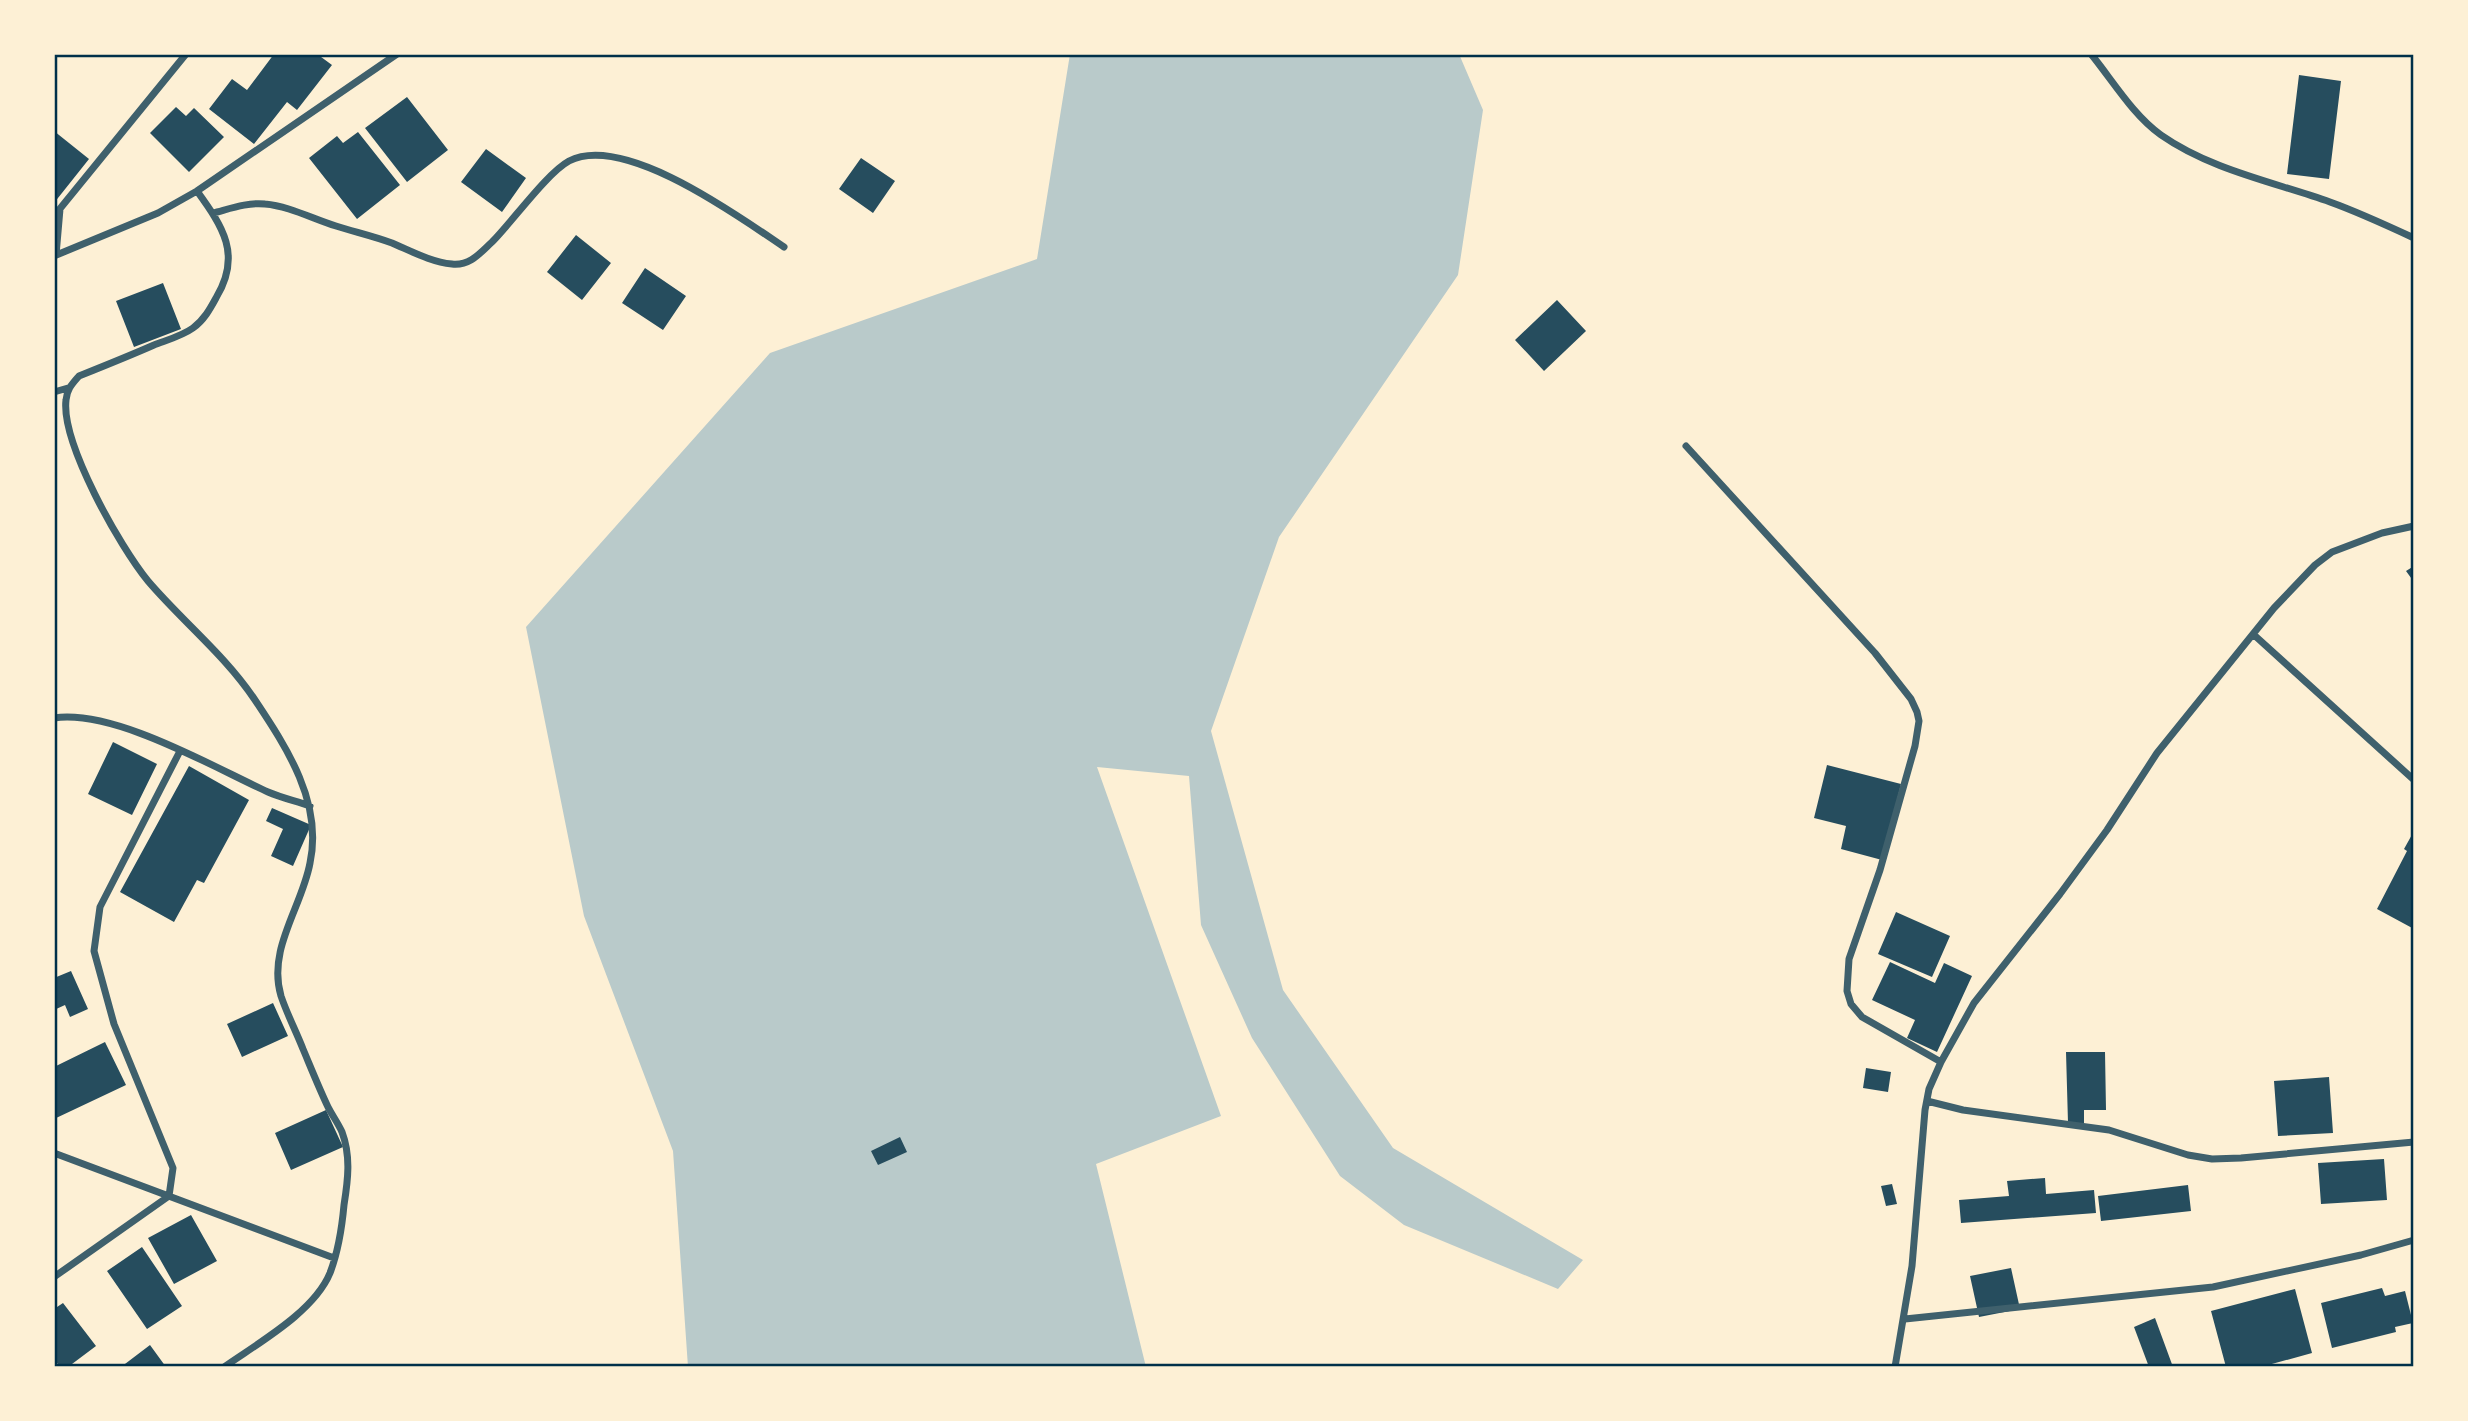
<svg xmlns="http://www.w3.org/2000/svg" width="2468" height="1421" viewBox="0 0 2468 1421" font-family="'IBM Plex Sans',sans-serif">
  <rect width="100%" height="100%" fill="#fdf0d5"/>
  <path fill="#b9caca" d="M 1070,54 L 1459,54 L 1483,110 L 1458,275 L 1279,537 L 1211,731 L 1283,990 L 1393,1148 L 1583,1260 L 1558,1289 L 1404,1225 L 1340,1176 L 1252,1038 L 1201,925 L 1189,776 L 1097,767 L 1221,1116 L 1096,1164 L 1146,1367 L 688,1367 L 673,1151 L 584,916 L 526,627 L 770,353 L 1037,259 Z"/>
  <path fill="#264d5e" d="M 274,54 L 317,54 L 332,65 L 297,110 L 287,102 L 254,144 L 209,109 L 232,79 L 247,90 Z
    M 2299,75 L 2341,81 L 2329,179 L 2287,174 Z
    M 407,97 L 448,150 L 407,182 L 365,128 Z
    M 176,107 L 186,116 L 194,108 L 224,137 L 189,172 L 150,133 Z
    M 54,131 L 89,159 L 54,203 Z
    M 358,132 L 400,185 L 357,219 L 309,158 L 337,136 L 343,143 Z
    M 486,149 L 526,178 L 502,212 L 461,182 Z
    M 861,158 L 895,181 L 873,213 L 839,189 Z
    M 576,235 L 611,263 L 582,300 L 547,272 Z
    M 645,268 L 686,296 L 663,330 L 622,303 Z
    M 163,283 L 181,329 L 134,347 L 116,301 Z
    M 1557,300 L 1586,331 L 1544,371 L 1515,340 Z
    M 2414,566 L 2414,582 L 2406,571 Z
    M 113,742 L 157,764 L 132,815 L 88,794 Z
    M 1827,765 L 1901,784 L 1882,860 L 1841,849 L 1846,826 L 1814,818 Z
    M 189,766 L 249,800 L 204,883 L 197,880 L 174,922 L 120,892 Z
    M 272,808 L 311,825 L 293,866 L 271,856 L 283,829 L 266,821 Z
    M 2414,831 L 2414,929 L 2377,909 L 2407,851 L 2404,849 Z
    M 1896,912 L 1950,936 L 1932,977 L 1878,954 Z
    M 1890,962 L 1935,983 L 1944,963 L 1972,976 L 1937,1052 L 1907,1038 L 1915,1020 L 1872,1000 Z
    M 71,971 L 88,1009 L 70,1017 L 65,1005 L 54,1010 L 54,978 Z
    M 273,1003 L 288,1036 L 242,1057 L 227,1024 Z
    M 105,1042 L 126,1085 L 54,1119 L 54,1067 Z
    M 2066,1052 L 2105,1052 L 2106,1110 L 2084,1110 L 2084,1123 L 2068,1123 Z
    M 1866,1068 L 1891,1072 L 1888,1092 L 1863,1088 Z
    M 2329,1077 L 2333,1133 L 2278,1136 L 2274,1081 Z
    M 326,1110 L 343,1147 L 291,1170 L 275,1133 Z
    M 900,1137 L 907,1152 L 878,1165 L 871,1151 Z
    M 2384,1159 L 2387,1200 L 2321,1204 L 2318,1163 Z
    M 2045,1178 L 2046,1194 L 2094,1190 L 2096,1213 L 1961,1223 L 1959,1200 L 2009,1196 L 2007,1181 Z
    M 1892,1184 L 1897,1204 L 1886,1206 L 1881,1186 Z
    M 2188,1185 L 2191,1211 L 2101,1221 L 2098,1196 Z
    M 191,1215 L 217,1261 L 174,1284 L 148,1238 Z
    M 142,1247 L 182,1306 L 147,1329 L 107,1271 Z
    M 2011,1268 L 2020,1309 L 1979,1317 L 1970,1276 Z
    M 2382,1288 L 2385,1296 L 2405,1291 L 2413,1323 L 2395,1327 L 2396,1332 L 2332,1348 L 2321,1303 Z
    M 2295,1289 L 2312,1353 L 2261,1367 L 2226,1367 L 2211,1311 Z
    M 63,1303 L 96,1346 L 68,1367 L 60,1367 L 54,1359 L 54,1309 Z
    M 2155,1318 L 2173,1367 L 2149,1367 L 2134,1327 Z
    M 150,1345 L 166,1367 L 121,1367 Z"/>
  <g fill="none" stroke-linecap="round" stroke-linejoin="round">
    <path stroke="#3f606c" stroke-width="7" d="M 2091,54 C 2113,81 2133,115 2161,135 C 2211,170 2274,182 2330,202 C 2358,212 2386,225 2414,238
      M 197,191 C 223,227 242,255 216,298 C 210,309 204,320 193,328 C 182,336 167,340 154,345 C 129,356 104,366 79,376 C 72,384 67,389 66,400 C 61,443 120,547 148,581 C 182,621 225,655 255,700 C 287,748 323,803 310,863 C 302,907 267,949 281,996 C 287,1014 296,1031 303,1049 C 311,1068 319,1088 328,1107 C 332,1115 338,1123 342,1132 C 351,1156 348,1180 344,1205 C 342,1227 338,1252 330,1273 C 314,1312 258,1343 224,1367
      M 213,213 C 229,209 248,202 265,204 C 289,206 313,219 336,226 C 355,232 373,236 392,243 C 411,251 431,262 452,264 C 470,266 480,253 492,242 C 512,222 547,173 569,161 C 624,133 738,216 784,247
      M 54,216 L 186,54
      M 56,255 L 60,209
      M 54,256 L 158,213 L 197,191 L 397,54
      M 54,392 L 68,388
      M 1686,446 L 1875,653 L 1911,699 L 1917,712 L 1919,721 L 1915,746 L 1880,870 L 1849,959 L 1847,991 L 1851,1004 L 1862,1017 L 1941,1062
      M 2253,634 L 2414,780
      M 54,718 C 114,709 213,767 268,792 C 282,798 296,801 310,806
      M 1927,1101 L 1963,1110 L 2109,1130 L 2188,1155 L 2212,1159 L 2241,1158 L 2414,1142
      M 54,1153 L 334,1258
      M 54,1277 L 169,1196 L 173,1168 L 114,1024 L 94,951 L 100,907 L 180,751
      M 1905,1319 L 2213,1287 L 2361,1255 L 2414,1240
      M 1895,1367 L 1912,1266 L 1925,1110 L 1929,1089 L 1941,1062 L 1974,1003 L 2060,894 L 2107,830 L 2157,753 L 2274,608 L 2315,565 L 2332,552 L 2382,533 L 2414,526"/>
  </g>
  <rect width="2468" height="1421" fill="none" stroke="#fdf0d5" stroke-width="112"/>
  <rect x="56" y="56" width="2356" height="1309" fill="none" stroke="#003049" stroke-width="2.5"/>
</svg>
